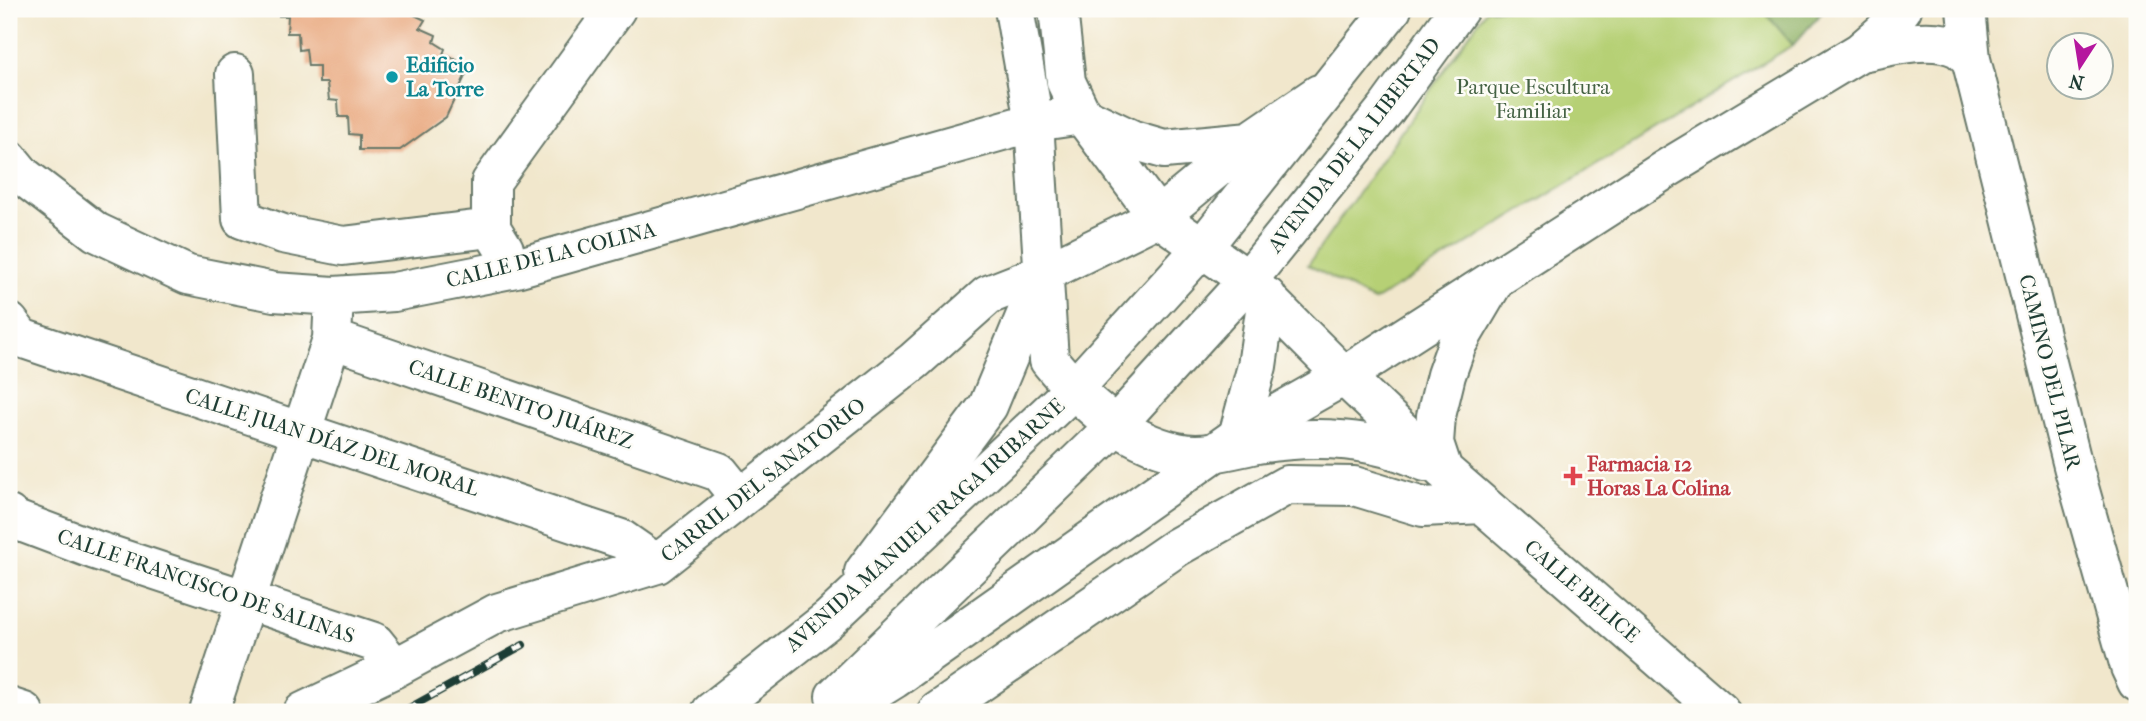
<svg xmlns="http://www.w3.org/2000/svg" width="2146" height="721" viewBox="0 0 2146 721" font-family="'IM FELL French Canon',serif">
  <rect width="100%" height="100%" fill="#fdfcf7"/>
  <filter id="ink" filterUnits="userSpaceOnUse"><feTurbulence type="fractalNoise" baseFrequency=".0143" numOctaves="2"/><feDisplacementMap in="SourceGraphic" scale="14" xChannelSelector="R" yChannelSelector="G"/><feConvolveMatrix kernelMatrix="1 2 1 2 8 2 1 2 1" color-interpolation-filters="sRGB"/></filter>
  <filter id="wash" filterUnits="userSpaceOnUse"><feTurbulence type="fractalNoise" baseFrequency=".00686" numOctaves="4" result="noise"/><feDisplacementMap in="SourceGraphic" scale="28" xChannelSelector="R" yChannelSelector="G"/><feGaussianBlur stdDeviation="1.57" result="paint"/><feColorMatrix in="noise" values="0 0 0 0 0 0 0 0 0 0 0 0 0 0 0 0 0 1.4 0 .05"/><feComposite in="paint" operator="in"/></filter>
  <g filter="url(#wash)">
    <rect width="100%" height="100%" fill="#f1e7cc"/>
    <path fill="#b6d075" stroke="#6a8654" stroke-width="2" d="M 1487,9 L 1762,9 L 1793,45 L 1374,301 L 1308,265 Z"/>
    <path fill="#90b266" stroke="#58784d" stroke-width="2" d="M 1762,9 L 1825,9 L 1793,45 Z"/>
    <g id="blocks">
      <path fill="#e7a174" d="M 278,9 L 407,9 L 406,11 L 425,20 L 420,28 L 436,35 L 434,42 L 445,49 L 443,54 L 457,60 L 453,66 L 467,72 L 446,117 L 400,150 L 359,150 L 359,135 L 349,134 L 348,117 L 339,117 L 338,101 L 329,100 L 327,83 L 319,83 L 319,66 L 308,66 L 306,49 L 299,50 L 298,33 L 287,33 L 288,16 L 279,16 Z"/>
    </g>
  </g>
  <g filter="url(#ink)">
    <use href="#blocks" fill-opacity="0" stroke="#687869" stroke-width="2"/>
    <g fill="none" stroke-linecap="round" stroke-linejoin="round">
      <g stroke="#687869" stroke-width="42">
        <path id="minor" d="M 1014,9 L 1034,122 L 1049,360 C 1083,402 1123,440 1177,452 C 1204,458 1231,449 1257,444 C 1313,435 1374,437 1425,462
          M 1058,9 L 1066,82 L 1082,115 L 1158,217 L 1248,280 L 1344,376 L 1443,470 L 1721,712
          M 235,74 L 242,219 L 283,234 L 343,246 L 491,228
          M 1087,118 L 1133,140 L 1164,149 L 1250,141
          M 9,159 L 23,176 L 96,232 L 188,275 L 274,292 L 334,296 L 394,292 L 516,268 L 1034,122 L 1082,115
          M 504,249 L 491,228 L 491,182 L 616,9
          M 334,296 L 332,339 L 719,472 L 740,498
          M 9,322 L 21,338 L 621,539 L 657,564
          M 1238,436 L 1257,366 L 1267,297
          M 1443,470 L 1434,443 L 1436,416 L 1446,375 L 1457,344 L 1496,278
          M 9,515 L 13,519 L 95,550 L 374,642 L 395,668
          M 864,572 L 988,406 L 1040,281
          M 9,707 L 24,712
          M 209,712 L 332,339
          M 303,712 L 395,668 L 497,613 L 657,564 L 914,361 L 988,295 L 1044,273 L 1158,217 L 1250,141 L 1319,94
          M 937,712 L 1177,547 L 1287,485 L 1354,486 L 1423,507 L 1482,504"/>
      </g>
      <g stroke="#687869" stroke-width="42">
        <path id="major" d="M 1966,9 L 1971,59 L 2073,466 L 2130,667 L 2137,682
          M 1860,52 C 1889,47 1930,34 1958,48 C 1963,51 1967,56 1971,59
          M 835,696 L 1115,426 L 1248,280 L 1387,108 L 1459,9
          M 711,712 L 829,619 L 1073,390 L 1202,248 L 1392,9
          M 841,712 L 894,679 L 1238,436 L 1344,376 L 1666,169 L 1860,52 L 1883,32 L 1902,9"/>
      </g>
      <use href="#minor" stroke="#fff" stroke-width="38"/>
      <use href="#major" stroke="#fff" stroke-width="38"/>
      <g stroke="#1f3d34" stroke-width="8">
        <path id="rail" d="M 402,712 L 523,645"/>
      </g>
      <use href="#rail" stroke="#fdfcf7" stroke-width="5" stroke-dasharray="16" stroke-linecap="butt"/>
    </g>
  </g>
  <circle fill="#0f9aa8" stroke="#fdfcf7" stroke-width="2.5" cx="392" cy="77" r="7"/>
  <path fill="#e0444e" stroke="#fdfcf7" stroke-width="2.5" d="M1569.5 465.5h7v7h7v7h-7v7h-7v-7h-7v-7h7z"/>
  <g text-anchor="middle" stroke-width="5" stroke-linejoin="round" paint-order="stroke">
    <g font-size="21" font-weight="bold" fill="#0d838f" stroke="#fdfcf7" text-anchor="start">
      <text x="406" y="72">Edificio<tspan x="406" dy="24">La Torre</tspan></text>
    </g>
    <g font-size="21" fill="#456244" stroke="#fdfcf7">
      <text x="1533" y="94">Parque Escultura<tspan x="1533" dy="24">Familiar</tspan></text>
    </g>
    <g font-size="21" fill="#1f3d34" stroke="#fdfcf7">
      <text transform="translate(1354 145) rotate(-52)" y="7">AVENIDA DE LA LIBERTAD</text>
      <text transform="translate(551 255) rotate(-14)" y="7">CALLE DE LA COLINA</text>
      <text transform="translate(2050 372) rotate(76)" y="7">CAMINO DEL PILAR</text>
      <text transform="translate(521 404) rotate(19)" y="7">CALLE BENITO JUÁREZ</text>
      <text transform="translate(332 442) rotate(18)" y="7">CALLE JUAN DÍAZ DEL MORAL</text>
      <text transform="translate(763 480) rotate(-38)" y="7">CARRIL DEL SANATORIO</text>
      <text transform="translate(925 525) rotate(-42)" y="7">AVENIDA MANUEL FRAGA IRIBARNE</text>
      <text transform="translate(206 586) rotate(19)" y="7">CALLE FRANCISCO DE SALINAS</text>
      <text transform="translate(1582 591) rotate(41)" y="7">CALLE BELICE</text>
    </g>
    <g font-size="21" font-weight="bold" fill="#be3a42" stroke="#fdfcf7" text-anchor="start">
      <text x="1587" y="471">Farmacia 12<tspan x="1587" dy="24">Horas La Colina</tspan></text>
    </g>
  </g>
  <rect width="2146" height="721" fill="none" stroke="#fdfcf7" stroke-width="35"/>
  <g transform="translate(2080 66) rotate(192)"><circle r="33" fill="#fdfcf7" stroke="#a4b0a9" stroke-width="2"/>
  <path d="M0-5L12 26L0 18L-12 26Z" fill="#b5179e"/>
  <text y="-10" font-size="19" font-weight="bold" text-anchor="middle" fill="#1f3d34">N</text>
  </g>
</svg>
